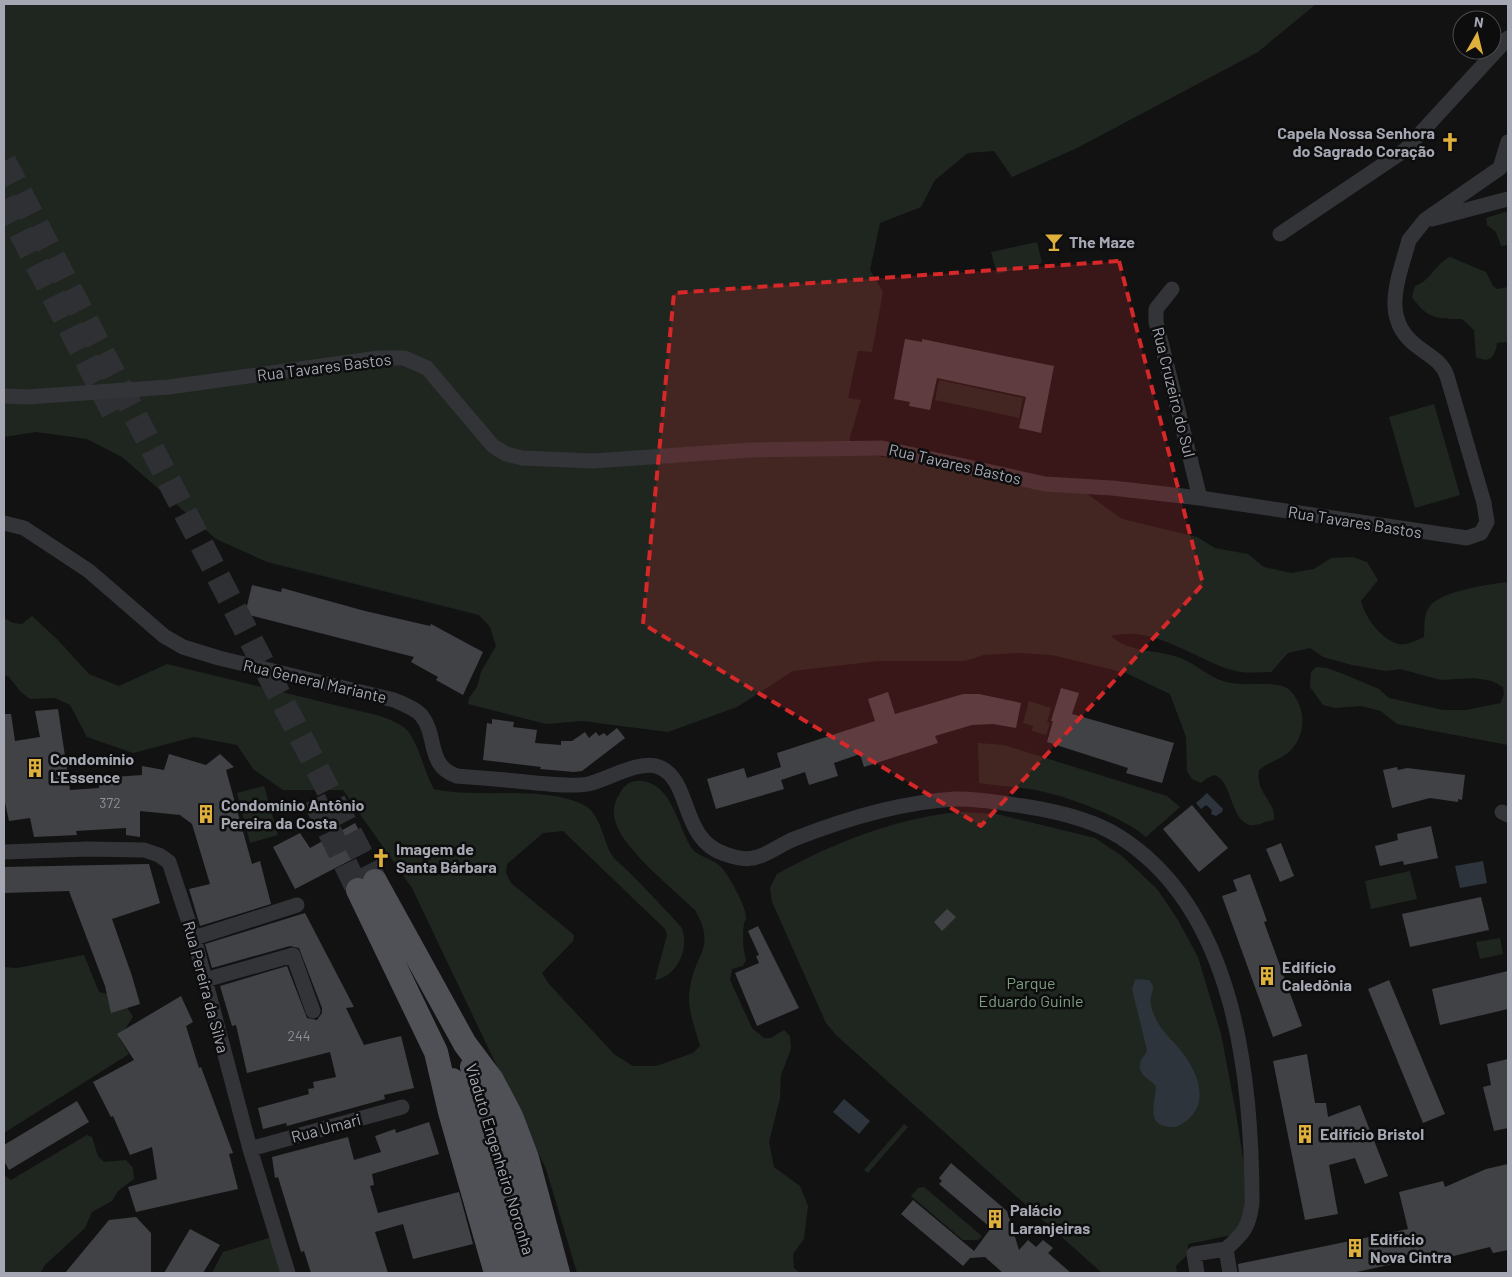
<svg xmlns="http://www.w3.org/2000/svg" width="1512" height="1277" viewBox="0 0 1512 1277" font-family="Barlow,sans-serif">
  <rect width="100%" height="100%" fill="#121213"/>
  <path fill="#1f2620" d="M 4,4 L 1316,4 L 1258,52 L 1077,148 L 1012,177 L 994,151 L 968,153 L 935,180 L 921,207 L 880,223 L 870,270 L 883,292 L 872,352 L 858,351 L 848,398 L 861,400 L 850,437 L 849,451 L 1086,493 L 1122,519 L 1197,537 L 1215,548 L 1248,554 L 1264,567 L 1291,573 L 1314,569 L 1331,558 L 1353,557 L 1367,562 L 1378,580 L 1361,601 C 1364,616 1382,640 1398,644 C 1407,646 1417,640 1424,637 C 1425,626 1423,615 1430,606 C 1441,591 1490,584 1508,582 L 1508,745 L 1397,724 L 1381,711 L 1361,706 L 1335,708 L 1323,705 L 1310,687 L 1311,672 L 1316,667 L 1327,668 L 1346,675 L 1379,689 L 1389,698 L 1443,710 L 1466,710 L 1501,703 L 1504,694 L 1503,687 L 1492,681 L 1474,678 L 1441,680 L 1400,669 L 1386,671 L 1352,665 L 1323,657 L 1310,648 L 1288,653 L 1271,672 C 1258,672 1244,674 1232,670 C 1193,659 1155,625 1111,636 C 1130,654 1160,649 1183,659 C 1197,665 1209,677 1223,681 C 1241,687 1259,682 1277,685 C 1287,686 1292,691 1297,700 C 1308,719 1302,746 1282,757 C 1274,761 1267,764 1259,770 C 1255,794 1276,800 1274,820 C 1265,821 1255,828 1247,824 C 1229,814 1233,784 1215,775 L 1207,778 L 1201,783 L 1192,779 L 1187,771 L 1186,737 L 1170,694 L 1126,673 L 1052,655 L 1019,653 L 984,655 L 965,661 L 878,661 L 793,671 L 737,707 L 668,732 L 582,721 L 546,724 L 468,704 L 469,698 L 477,687 L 481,672 L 496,646 L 490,627 L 479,615 L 267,562 L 216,539 L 122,457 L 87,439 L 36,432 L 4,437 Z
    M 1508,211 L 1508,245 L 1501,246 L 1496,232 L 1487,225 L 1486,218 Z
    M 1037,242 L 1042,263 L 997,274 L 991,252 Z
    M 1450,257 L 1486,272 L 1493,286 L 1497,289 L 1508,287 L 1508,342 L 1497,343 C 1495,357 1490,364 1476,357 L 1474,330 L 1462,319 C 1437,319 1427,319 1412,297 L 1415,286 C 1431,281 1435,264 1450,257 Z
    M 939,380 L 1023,398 L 1019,418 L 935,400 Z
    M 1434,404 L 1460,495 L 1415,508 L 1389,417 Z
    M 32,616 L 57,639 L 89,674 L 119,686 L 167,664 L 380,716 C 390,720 404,724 410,734 C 421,751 424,772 434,789 C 478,799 540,785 582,804 C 600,812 602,836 610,852 C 613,859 623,866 628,871 C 646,889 664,908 681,927 C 691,946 677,977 655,980 L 667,935 L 665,929 L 563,831 L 543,833 L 507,864 L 506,873 L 511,883 L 574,935 L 573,941 L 542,973 L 548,983 L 615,1055 L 633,1066 L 656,1066 L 693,1053 L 700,1046 C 695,1028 686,1007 690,988 C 695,952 717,949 695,910 C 674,890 626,851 617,826 C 612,815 613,803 620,793 C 625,784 632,780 642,781 C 672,784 678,827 692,849 C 700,858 713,858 722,868 C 729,876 746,906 746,917 C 746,924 745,918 744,924 C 742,935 743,949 746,960 L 743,966 L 732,969 L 730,980 L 752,1028 L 764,1038 L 771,1038 L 784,1030 L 790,1036 L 791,1049 L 781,1075 L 780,1098 L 769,1142 L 774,1167 L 800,1186 L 808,1206 L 804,1239 L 793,1254 L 794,1268 L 800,1273 L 577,1273 L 546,1169 L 412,888 L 343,790 L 283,790 L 253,769 L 237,745 L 194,737 L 133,753 L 87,737 L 70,705 L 55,698 L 30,699 L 21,692 L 8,676 L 4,677 L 4,618 L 13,623 L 22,624 Z
    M 1029,701 L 1051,708 L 1047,722 L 1050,723 L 1046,735 L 1032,731 L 1033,726 L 1023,723 Z
    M 978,743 L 1004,745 L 1167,796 L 1180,807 L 1146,837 C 1125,818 1069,797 1040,791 C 1020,787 999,786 979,783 Z
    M 264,786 L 278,835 L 250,843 L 237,793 Z
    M 962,812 L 997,814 L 1095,838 L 1122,856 L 1157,889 L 1178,920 L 1198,957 L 1221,1034 L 1236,1113 L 1245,1172 L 1244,1217 L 1232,1235 L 1188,1244 L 1188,1254 L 1176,1266 L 1177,1273 L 1102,1273 L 837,1036 L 826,1023 L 772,902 L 770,888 L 777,874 C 830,844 901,816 962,812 Z
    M 1410,871 L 1417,899 L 1371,909 L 1365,881 Z
    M 1500,938 L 1503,954 L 1480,959 L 1476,942 Z
    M 84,955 L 99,992 L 121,997 L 133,1017 L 119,1038 L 129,1054 L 4,1133 L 4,967 L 17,968 Z
    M 904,1124 L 908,1127 L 868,1173 L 864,1170 Z
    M 87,1135 L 92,1137 L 98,1156 L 104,1162 L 126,1160 L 133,1168 L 134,1179 L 118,1191 L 112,1201 L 92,1212 L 85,1228 L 45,1265 L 40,1273 L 4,1273 L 4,1175 L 11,1180 Z
    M 924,1187 L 982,1236 L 978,1240 L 963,1240 L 911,1196 L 918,1188 Z
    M 272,1237 L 284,1273 L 212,1273 L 223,1252 Z"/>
  <path fill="#2d343b" d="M 1207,793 L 1223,809 L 1222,812 L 1216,816 L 1211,814 L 1212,810 L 1206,805 L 1201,809 L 1196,803 Z
    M 1483,861 L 1487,883 L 1460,888 L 1455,866 Z
    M 1138,979 L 1149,980 C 1156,987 1152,989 1151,997 C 1149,1004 1153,1013 1156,1019 C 1163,1034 1176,1043 1185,1056 C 1203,1082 1209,1112 1176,1127 C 1144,1128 1155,1106 1156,1086 C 1150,1079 1138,1076 1140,1064 C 1140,1059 1146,1055 1147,1050 L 1132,989 L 1135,980 Z
    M 844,1099 L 870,1121 L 859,1134 L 833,1112 Z"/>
  <path fill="#414246" d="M 905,339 L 922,342 L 922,339 L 1054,366 L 1041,433 L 1019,428 L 1026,397 L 937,378 L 930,410 L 909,406 L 910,402 L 894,399 Z
    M 252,585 L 281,592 L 282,588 L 365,611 L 430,626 L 431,624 L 483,652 L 463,695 L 436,680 L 438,677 L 411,662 L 414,657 L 245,614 Z
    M 1061,688 L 1079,693 L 1072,714 L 1174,743 L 1162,783 L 1126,773 L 1128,768 L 1047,742 L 1053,721 L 1051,721 Z
    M 888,692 L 895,714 L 963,694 L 979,694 L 1021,703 L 1016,728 L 993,724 L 972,725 L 935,736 L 938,743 L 864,767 L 860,754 L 834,763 L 838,776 L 809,785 L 805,772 L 781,780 L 784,789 L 716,809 L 707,779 L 744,768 L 747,778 L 781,767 L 777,753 L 875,721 L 868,699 Z
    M 58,709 L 70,790 L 99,788 L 99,778 L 142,775 L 142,766 L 164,770 L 169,754 L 206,765 L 220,754 L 234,767 L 226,770 L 252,864 L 260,861 L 271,904 L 200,926 L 189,889 L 210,884 L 192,824 L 180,815 L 140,811 L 140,837 L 126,835 L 126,828 L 76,831 L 77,835 L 34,837 L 30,818 L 9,821 L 4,798 L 4,714 L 11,714 L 15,741 L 40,737 L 35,711 Z
    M 492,719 L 514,722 L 513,727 L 537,730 L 535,743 L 561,745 L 561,741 L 572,741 L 585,732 L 589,738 L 596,732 L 599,736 L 604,733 L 607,736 L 617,728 L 625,738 L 582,771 L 574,772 L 540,769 L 541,767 L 483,760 L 487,723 L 492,724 Z
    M 1397,767 L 1398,770 L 1407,768 L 1465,775 L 1462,800 L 1458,799 L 1458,802 L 1430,798 L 1392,808 L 1383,770 Z
    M 1192,805 L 1228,848 L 1199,872 L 1163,829 Z
    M 355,823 L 370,850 L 295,889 L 273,847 L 300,833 L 310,848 Z
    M 1431,826 L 1438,858 L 1404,865 L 1403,861 L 1380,866 L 1375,846 L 1398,840 L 1397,834 Z
    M 1281,843 L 1294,876 L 1280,882 L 1266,849 Z
    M 149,864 L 160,903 L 112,919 L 132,976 L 140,1004 L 111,1013 L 105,986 L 69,891 L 4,893 L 4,867 Z
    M 1250,874 L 1267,921 L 1264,922 L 1302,1026 L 1273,1037 L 1222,896 L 1237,891 L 1233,880 Z
    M 1481,897 L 1489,930 L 1410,947 L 1402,914 Z
    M 947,909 L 956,917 L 942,931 L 934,922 Z
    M 305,913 L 354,1007 L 346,1008 L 364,1045 L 401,1036 L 414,1088 L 384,1095 L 385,1099 L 287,1126 L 286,1123 L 263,1129 L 258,1108 L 309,1094 L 308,1089 L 314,1088 L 313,1082 L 336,1077 L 330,1052 L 247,1073 L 236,1025 L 232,1026 L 220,986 L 287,966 L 307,1018 L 317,1020 L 322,1013 L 322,1008 L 299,948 L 290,946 L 212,968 L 205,944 Z
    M 758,926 L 799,1008 L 757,1026 L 735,973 L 759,963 L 756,956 L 759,955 L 748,931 Z
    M 1508,971 L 1508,1009 L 1440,1025 L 1432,989 Z
    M 1389,980 L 1445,1114 L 1423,1123 L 1368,989 Z
    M 181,996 L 193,1022 L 186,1026 L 199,1068 L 201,1067 L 233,1153 L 229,1154 L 238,1189 L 136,1212 L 128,1187 L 157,1179 L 152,1147 L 130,1155 L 113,1116 L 111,1117 L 93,1082 L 134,1060 L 117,1034 Z
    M 1307,1054 L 1315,1103 L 1326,1103 L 1328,1117 L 1360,1105 L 1388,1176 L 1365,1184 L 1355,1158 L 1329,1165 L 1338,1214 L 1305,1220 L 1273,1061 Z
    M 1508,1059 L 1508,1128 L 1494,1131 L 1483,1087 L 1491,1085 L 1487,1064 Z
    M 77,1101 L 89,1122 L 9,1170 L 4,1161 L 4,1145 Z
    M 429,1122 L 439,1154 L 372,1174 L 374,1185 L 370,1186 L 378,1213 L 459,1192 L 473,1244 L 413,1259 L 403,1224 L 375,1232 L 388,1273 L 311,1273 L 304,1251 L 301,1252 L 278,1177 L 275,1178 L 272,1157 L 348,1137 L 354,1160 L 381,1152 L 375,1136 L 395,1129 L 396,1133 Z
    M 951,1163 L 1007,1211 L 1019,1250 L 1028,1240 L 1036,1247 L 1043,1240 L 1053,1248 L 1048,1253 L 1071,1273 L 1003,1273 L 985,1257 L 970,1258 L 963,1266 L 901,1214 L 913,1200 L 974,1251 L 991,1228 L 939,1184 L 942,1181 L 939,1178 Z
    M 1508,1164 L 1508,1250 L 1493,1253 L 1490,1247 L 1417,1265 L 1416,1259 L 1352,1273 L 1239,1273 L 1238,1264 L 1408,1229 L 1399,1192 L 1443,1181 L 1445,1187 L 1486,1169 Z
    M 136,1217 L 151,1233 L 151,1273 L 65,1273 L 109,1220 Z
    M 190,1229 L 220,1245 L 203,1273 L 164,1273 Z"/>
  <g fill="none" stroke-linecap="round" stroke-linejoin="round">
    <path stroke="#2f3033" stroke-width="24" stroke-dasharray="24 12" stroke-linecap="butt" d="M 4,161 L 375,881
      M 4,200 L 113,412
      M 314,799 L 358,890"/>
    <path stroke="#333438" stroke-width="15" d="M 1432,219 L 1508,199
      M 1280,234 L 1405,150 L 1508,38
      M 1172,289 L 1156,309 L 1156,322 L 1200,498
      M 4,396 L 27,397 L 169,387 L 379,358 L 404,358 L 427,368 L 493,446 L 506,454 L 522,458 L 593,461 L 750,450 L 882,448 L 1045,484 L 1112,488 L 1200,498 L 1467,538 L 1481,533 L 1487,522 L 1484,503 L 1447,376 C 1442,362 1430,356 1418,347 C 1379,319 1399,278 1409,240 L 1425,220 L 1500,168 L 1508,142
      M 4,523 L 24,528 L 89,571 L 164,636 L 183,647 L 219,658 L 394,700 C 403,704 415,708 421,715 C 438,735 426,766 457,776 C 483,778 510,780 536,783 C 553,784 572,787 588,784 C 607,780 640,759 659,767 C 692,780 680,840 725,854 C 733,857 744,860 753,858 C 767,856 781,844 794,839 C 845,819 900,802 955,799 C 977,798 1001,803 1023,806 C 1056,811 1092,819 1120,837 C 1236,911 1252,1079 1252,1203 C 1249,1227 1244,1233 1226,1249
      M 1502,812 L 1508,815
      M 4,852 L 87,849 L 144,850 L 159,855 L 169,862 L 194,938 L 250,1149 L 288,1273
      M 194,938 L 297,905
      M 205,980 L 293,955 L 313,1011
      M 250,1149 L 402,1107
      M 1197,1273 L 1194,1254 L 1226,1249 L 1230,1273"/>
    <path stroke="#505157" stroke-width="24" d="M 375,881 L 465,1044 L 492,1080 L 511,1116 L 527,1158 L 558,1273
      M 358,890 L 436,1052 L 450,1112 L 496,1273
      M 472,1067 L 513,1193 L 535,1273
      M 452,1080 L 469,1114 L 516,1273"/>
  </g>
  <path fill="#d62828" fill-opacity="0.2" stroke="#d62828" stroke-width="4" stroke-dasharray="10 6" stroke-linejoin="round" d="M 1119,261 L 1203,584 L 981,826 L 643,624 L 674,293 Z"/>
  <defs>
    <g id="church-bare" transform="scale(1.5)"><path d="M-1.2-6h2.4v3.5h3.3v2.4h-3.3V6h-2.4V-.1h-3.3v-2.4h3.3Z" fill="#e0b03d" stroke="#0d0d0e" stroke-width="2.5" paint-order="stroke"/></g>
    <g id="bar-bare" transform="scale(1.5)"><path d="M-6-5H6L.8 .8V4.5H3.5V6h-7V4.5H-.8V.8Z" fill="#e0b03d" stroke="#0d0d0e" stroke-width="2.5" paint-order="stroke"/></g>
    <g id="building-bare" transform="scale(1.5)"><path d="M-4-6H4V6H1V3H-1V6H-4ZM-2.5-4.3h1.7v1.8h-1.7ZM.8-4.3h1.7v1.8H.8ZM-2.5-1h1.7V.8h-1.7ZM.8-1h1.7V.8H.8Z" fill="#e0b03d" stroke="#0d0d0e" stroke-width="2.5" paint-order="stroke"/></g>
  </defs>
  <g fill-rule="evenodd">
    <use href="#church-bare" x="1450" y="142"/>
    <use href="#bar-bare" x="1054" y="242"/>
    <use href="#building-bare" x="35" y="768"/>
    <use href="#building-bare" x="206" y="814"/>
    <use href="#church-bare" x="381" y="858"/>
    <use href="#building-bare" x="1267" y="976"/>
    <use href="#building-bare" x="1305" y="1134"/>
    <use href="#building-bare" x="995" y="1219"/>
    <use href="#building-bare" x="1355" y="1248"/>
  </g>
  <g text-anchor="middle" stroke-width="5" stroke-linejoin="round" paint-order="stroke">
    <g font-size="14" fill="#8c8e98">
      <text x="110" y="808">372</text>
      <text x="299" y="1041">244</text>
    </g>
    <g font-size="16" font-weight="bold" fill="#a5a8b3" stroke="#0d0d0e" text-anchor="start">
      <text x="1435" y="139" text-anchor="end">Capela Nossa Senhora<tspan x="1435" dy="18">do Sagrado Coração</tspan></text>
      <text x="1069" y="248">The Maze</text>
      <text x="50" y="765">Condomínio<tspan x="50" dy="18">L'Essence</tspan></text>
      <text x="221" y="811">Condomínio Antônio<tspan x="221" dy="18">Pereira da Costa</tspan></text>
      <text x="396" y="855">Imagem de<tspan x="396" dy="18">Santa Bárbara</tspan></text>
      <text x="1282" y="973">Edifício<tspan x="1282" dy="18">Caledônia</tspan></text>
      <text x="1320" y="1140">Edifício Bristol</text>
      <text x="1010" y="1216">Palácio<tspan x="1010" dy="18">Laranjeiras</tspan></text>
      <text x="1370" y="1245">Edifício<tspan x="1370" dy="18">Nova Cintra</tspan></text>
    </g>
    <g font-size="16" fill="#a5a8b3" stroke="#0d0d0e">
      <text transform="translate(324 367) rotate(-7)" y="6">Rua Tavares Bastos</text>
      <text transform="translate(1174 392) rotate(76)" y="6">Rua Cruzeiro do Sul</text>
      <text transform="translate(955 464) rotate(13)" y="6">Rua Tavares Bastos</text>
      <text transform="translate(1355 522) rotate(9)" y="6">Rua Tavares Bastos</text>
      <text transform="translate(315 681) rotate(13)" y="6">Rua General Mariante</text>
      <text transform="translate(206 987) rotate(75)" y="6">Rua Pereira da Silva</text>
      <text transform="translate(326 1128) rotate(-15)" y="6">Rua Umari</text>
      <text transform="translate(500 1159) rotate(73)" y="6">Viaduto Engenheiro Noronha</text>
    </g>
    <g font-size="16" fill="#7d9c80" stroke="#0d0d0e">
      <text x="1031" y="989">Parque<tspan x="1031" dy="18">Eduardo Guinle</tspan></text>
    </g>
  </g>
  <rect width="1512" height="1277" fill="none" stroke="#a5a8b3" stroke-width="10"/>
  <g transform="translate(1477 35) rotate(8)"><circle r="24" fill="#0d0d0e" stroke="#4a4b50"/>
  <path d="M0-4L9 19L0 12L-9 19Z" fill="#e0b03d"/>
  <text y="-8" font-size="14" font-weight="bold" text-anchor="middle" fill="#a5a8b3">N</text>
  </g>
</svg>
